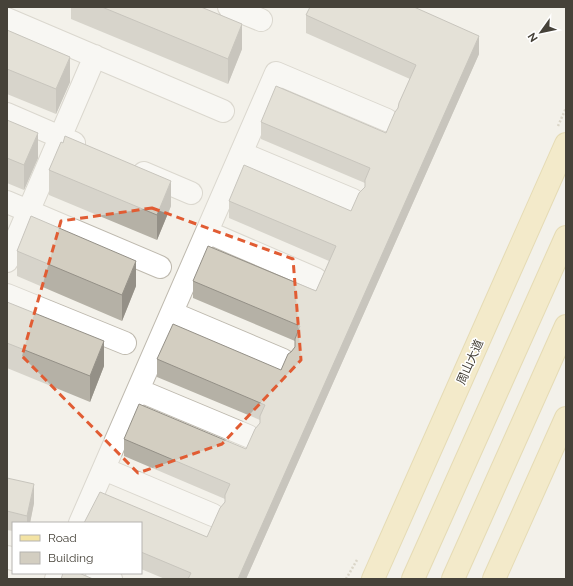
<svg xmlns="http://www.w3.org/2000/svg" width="573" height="586" viewBox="0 0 573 586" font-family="Raleway,'Noto Sans SC',sans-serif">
  <rect width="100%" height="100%" fill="#f3f1ea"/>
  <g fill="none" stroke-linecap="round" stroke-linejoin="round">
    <g stroke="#beb9ae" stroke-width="24">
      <path id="minor" d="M 229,7 L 261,20
        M 7,19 L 223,111
        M 7,114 L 74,143
        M 241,153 L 353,200
        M 144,173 L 191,193
        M 7,202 L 160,267
        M 207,232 L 316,279
        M 7,261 L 95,56
        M 7,295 L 125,343
        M 172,313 L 283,360
        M 138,390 L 248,436
        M 104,469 L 213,515
        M 80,523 L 276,73 L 387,120
        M 7,557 L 13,559
        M 97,573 L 111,579
        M 56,579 L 59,573"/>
    </g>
    <g stroke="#d6c175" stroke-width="24">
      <path id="major" d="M 373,579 L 566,144
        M 413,579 L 566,237
        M 453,579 L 566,326
        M 494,579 L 566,418"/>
    </g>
    <path stroke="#beb6a1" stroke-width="2.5" stroke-dasharray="2 2" stroke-linecap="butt" d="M 558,126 L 566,108
      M 346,579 L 357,560"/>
    <use href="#minor" stroke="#fff" stroke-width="22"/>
    <use href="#major" stroke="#f3e3a4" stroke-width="22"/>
  </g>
  <path fill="#b5b1a6" d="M 71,7 L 201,7 L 242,49 L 228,84 L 71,19 Z
    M 306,15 L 479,54 L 246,579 L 165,579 L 141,569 L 141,523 L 207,537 L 225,502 L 225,499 L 124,456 L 124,439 L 246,449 L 260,423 L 260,420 L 157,377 L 157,359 L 281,370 L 291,352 L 295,347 L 295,341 L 193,298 L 193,281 L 316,291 L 329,261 L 229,218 L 229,201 L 351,211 L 365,187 L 365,183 L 261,139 L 261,122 L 386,133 L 398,108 L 410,79 L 306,33 Z
    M 7,30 L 70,82 L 56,114 L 7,94 Z
    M 7,120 L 38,158 L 24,190 L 7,183 Z
    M 63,143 L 171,206 L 157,240 L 49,195 L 49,170 Z
    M 17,251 L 136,286 L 122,321 L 17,276 Z
    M 7,302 L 104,366 L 90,402 L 7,368 Z
    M 7,478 L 34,503 L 30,523 L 13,523 L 13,531 L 7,530 Z"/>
  <path fill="#949087" d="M 242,24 L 242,49 L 228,84 L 228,59 Z
    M 479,36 L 479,54 L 246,579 L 238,579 Z
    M 70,57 L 70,82 L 56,114 L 56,89 Z
    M 38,133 L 38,158 L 24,190 L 24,165 Z
    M 171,181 L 171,206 L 157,240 L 157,215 Z
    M 136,261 L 136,286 L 122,321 L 122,295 Z
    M 104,341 L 104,366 L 90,402 L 90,376 Z
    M 34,484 L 34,503 L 30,523 L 27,523 L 27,516 Z"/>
  <path fill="#d3cec1" stroke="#949087" d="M 102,7 L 201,7 L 242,24 L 228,59 Z
    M 310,7 L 414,7 L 479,36 L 238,579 L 188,579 L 191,573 L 141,552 L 141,523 L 84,523 L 100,492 L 207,537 L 220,508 L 225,502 L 225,495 L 230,484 L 124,439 L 139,404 L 246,449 L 255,429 L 260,423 L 260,416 L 265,405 L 157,359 L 173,324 L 281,370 L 288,354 L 291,352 L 295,347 L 295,339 L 300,326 L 193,281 L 208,246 L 316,291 L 336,246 L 229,201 L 244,165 L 351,211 L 359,193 L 365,187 L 365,180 L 370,168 L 261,122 L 276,86 L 386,133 L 395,112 L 398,108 L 399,103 L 416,65 L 306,15 Z
    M 7,30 L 70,57 L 56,89 L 7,69 Z
    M 7,120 L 38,133 L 24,165 L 7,158 Z
    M 65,136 L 171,181 L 157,215 L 49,170 L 61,142 L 63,143 Z
    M 31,216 L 136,261 L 122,295 L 17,251 Z
    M 7,302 L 104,341 L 90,376 L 7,343 Z
    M 7,478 L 34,484 L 27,516 L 7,511 Z
    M 63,573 L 79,573 L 93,579 L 61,579 Z"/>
  <path d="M0 0H573V586H0ZM 152,208 L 293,259 L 301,360 L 222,444 L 138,473 L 22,356 L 61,221 Z" fill="#f3f1ea" fill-opacity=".55" fill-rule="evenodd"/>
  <path fill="none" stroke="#e15c33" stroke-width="3" stroke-dasharray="8 5" stroke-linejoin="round" d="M 152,208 L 293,259 L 301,360 L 222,444 L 138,473 L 22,356 L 61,221 Z"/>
  <g text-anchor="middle" stroke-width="3" stroke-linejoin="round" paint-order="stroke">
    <g font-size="12" fill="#464239" stroke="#fff">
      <text transform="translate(470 362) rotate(-66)" y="4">周山大道</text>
    </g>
  </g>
  <rect width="573" height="586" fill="none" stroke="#464239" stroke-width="16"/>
  <rect x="12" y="522" width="130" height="52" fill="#ffffff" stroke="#b5b3b0"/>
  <rect x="20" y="535" width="20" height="6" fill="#f3e3a4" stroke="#b5b3b0"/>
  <text x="48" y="542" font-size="12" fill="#464239">Road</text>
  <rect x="20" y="552" width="20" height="12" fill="#d3cec1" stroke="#b5b3b0"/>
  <text x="48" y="562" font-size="12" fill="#464239">Building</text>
  <g transform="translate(541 32) rotate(237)" stroke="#ffffff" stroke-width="3" paint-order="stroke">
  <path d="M0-3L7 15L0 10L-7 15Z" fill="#464239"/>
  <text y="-6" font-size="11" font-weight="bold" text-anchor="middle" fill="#464239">N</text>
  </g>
</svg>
